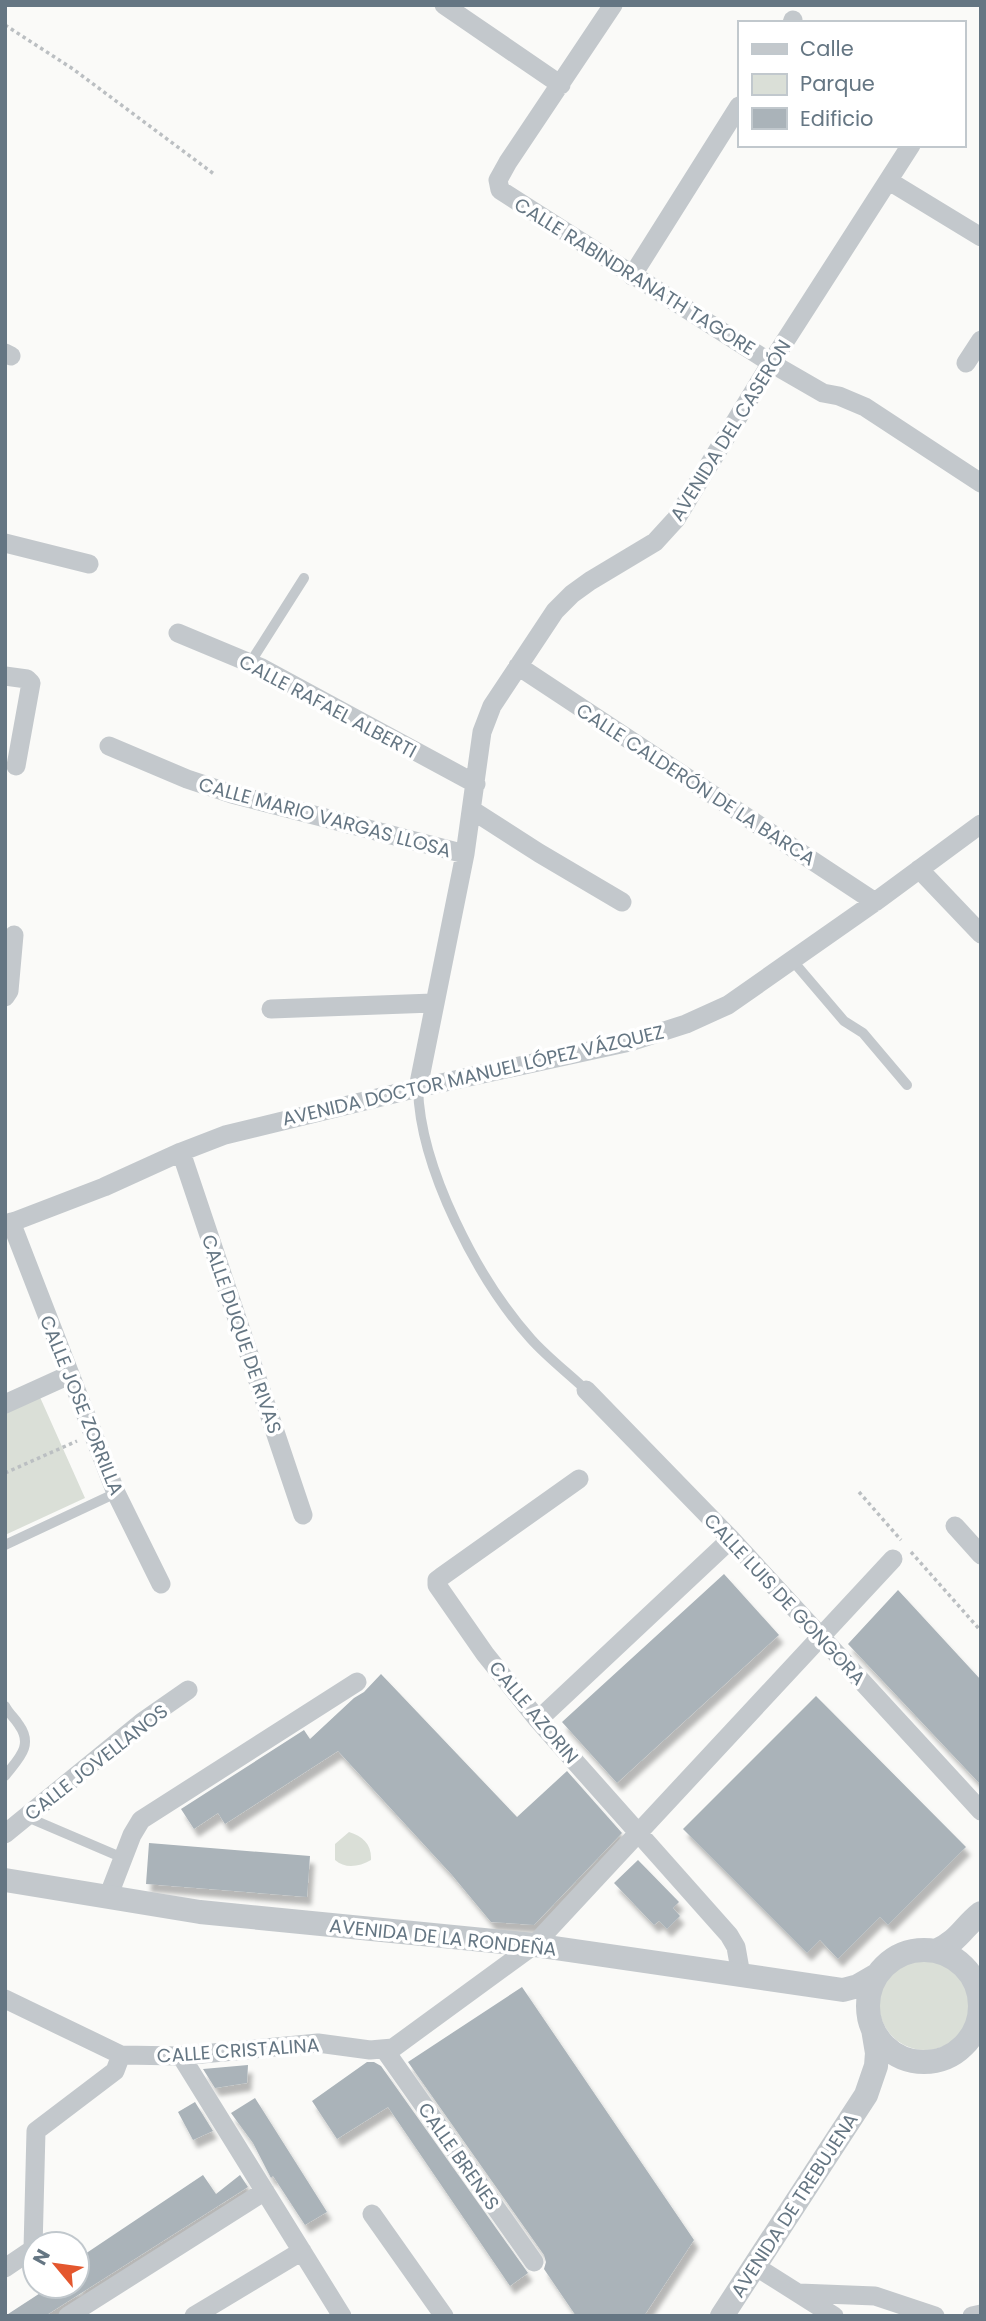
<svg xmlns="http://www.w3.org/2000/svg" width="986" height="2321" viewBox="0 0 986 2321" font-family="Poppins,sans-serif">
  <defs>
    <filter id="shadow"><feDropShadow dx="4.5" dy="8" stdDeviation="2" flood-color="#0004"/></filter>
  </defs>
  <rect width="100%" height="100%" fill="#fafaf8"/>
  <path fill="#dadfd7" d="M 39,1395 L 85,1498 L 5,1535 L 5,1410 Z
    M 349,1832 C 363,1836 372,1845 371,1860 C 359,1867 345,1869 335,1860 L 335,1844 Z
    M879 2004a46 46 0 1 1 92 0a46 46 0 1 1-92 0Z"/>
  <path fill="#aab3b9" filter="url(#shadow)" d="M 724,1574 L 779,1635 L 617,1783 L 562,1722 Z
    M 898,1590 L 981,1680 L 981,1785 L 848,1644 Z
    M 381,1674 L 517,1817 L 567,1771 L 622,1833 L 534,1925 L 491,1922 L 452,1875 L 338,1751 L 225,1824 L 218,1813 L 194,1829 L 181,1809 L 304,1730 L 310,1739 L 354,1698 L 364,1692 Z
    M 816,1696 L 966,1847 L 888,1925 L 880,1917 L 838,1959 L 820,1940 L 807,1953 L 683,1829 Z
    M 149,1843 L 310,1856 L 307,1897 L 146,1884 Z
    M 638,1860 L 679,1902 L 673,1908 L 680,1916 L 667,1929 L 659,1921 L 654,1925 L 614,1883 Z
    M 522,1987 L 694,2240 L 644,2316 L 576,2316 L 544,2269 L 546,2262 L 544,2255 L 408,2062 Z
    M 367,2062 L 374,2062 L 381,2066 L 528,2273 L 510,2286 L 388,2107 L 337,2139 L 312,2101 Z
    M 248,2065 L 247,2083 L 215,2088 L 203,2069 Z
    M 255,2098 L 327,2212 L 305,2225 L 273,2176 L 271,2178 L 253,2143 L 231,2113 Z
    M 195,2102 L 213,2131 L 193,2140 L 178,2112 Z
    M 203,2175 L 216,2194 L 240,2175 L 248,2187 L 45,2316 L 5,2316 L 51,2286 L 77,2286 L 77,2267 L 86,2261 L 82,2256 Z"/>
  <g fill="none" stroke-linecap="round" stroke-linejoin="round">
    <path stroke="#bbbfc2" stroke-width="3.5" stroke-dasharray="3.5 3.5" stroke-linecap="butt" d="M 5,25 L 73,69 L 214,174
      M 5,1473 L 77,1441
      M 859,1492 L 901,1540
      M 911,1552 L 981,1631"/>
    <path stroke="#c3c8cc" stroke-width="10" d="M 250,663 L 304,578
      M 792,960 L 844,1021 L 863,1033 L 907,1085
      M 418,1088 C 420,1168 478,1280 531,1339 C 547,1357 568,1373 586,1390
      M 5,1545 L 116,1493
      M 5,1706 C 9,1714 15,1718 19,1725 C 34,1746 18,1759 5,1776
      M 27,1817 L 123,1858"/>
    <path stroke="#c3c8cc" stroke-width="19" d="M 444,5 L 561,85
      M 613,5 L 508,162 L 498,180 L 500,190 L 771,363 L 823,393 L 839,396 L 865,407 L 981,483
      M 792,23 L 793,20
      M 889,181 L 981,237
      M 632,276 L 739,106
      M 5,353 L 11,356
      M 966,363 L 981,340
      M 5,543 L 89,564
      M 178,633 L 262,668 L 476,784
      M 518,666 L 875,902
      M 5,676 L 27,679 L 31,683 L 16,766
      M 109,746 L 187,779 L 232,794 L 465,854
      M 472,810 L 539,853 L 622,902
      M 919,869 L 981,934
      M 5,997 L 9,991 L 14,935
      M 271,1009 L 433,1003
      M 418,1088 L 465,854 L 482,732 L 492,706 L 555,611 L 572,594 L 590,581 L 655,542 L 676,519 L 771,363 L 911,145
      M 181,1152 L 303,1515
      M 11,1222 L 116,1493 L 161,1584
      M 5,1225 L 104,1187 L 181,1152 L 225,1135 L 418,1088 L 630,1042 L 686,1024 L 728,1005 L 875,902 L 981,824
      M 586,1390 L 731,1539 L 981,1811
      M 5,1404 L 69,1375
      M 579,1479 L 441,1577 L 437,1580 L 437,1585 L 485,1654 L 538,1720 L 729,1935 L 736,1947 L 741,1975
      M 955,1526 L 981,1555
      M 538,1720 L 731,1539
      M 5,1834 L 142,1722 L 188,1690
      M 108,1897 L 132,1835 L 141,1820 L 357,1682
      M 5,1999 L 121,2055 L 181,2056 L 318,2043 L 370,2050 L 393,2048 L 534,1945 L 893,1559
      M 384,2049 L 534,2262
      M 181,2056 L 342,2316
      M 372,2214 L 444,2316
      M 755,2266 L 834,2316
      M 5,2268 L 33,2249 L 36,2131 L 115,2071 L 121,2055
      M 799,2293 L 875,2296 L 935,2316
      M 68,2316 L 265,2191
      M 194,2316 L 302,2251
      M 972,2316 L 981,2314"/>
    <path stroke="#c3c8cc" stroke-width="24" d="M 5,1880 L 200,1912 L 534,1945 L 843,1990 L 858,1986 L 877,1975
      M868 2006a56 56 0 1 1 112 0a56 56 0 1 1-112 0Z
      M 936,1951 C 960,1940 963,1927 981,1913
      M 722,2316 L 866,2095 L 876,2066 L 877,2053 L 873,2029"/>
  </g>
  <g text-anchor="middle" stroke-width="7" stroke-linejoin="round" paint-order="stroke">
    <g font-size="19" fill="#657683" stroke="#fff">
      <text transform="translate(635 276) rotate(32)" y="7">CALLE RABINDRANATH TAGORE</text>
      <text transform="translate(730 430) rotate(-58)" y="7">AVENIDA DEL CASERÓN</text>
      <text transform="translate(328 706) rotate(28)" y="7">CALLE RAFAEL ALBERTI</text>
      <text transform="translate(696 784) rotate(33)" y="7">CALLE CALDERÓN DE LA BARCA</text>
      <text transform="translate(325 817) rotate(15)" y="7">CALLE MARIO VARGAS LLOSA</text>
      <text transform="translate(473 1075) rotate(-13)" y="7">AVENIDA DOCTOR MANUEL LÓPEZ VÁZQUEZ</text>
      <text transform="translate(242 1334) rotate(71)" y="7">CALLE DUQUE DE RIVAS</text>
      <text transform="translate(82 1405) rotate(68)" y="7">CALLE JOSE ZORRILLA</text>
      <text transform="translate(785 1599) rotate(47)" y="7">CALLE LUIS DE GONGORA</text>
      <text transform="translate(534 1712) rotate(50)" y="7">CALLE AZORIN</text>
      <text transform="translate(96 1762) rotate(-38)" y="7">CALLE JOVELLANOS</text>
      <text transform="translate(443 1937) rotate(6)" y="7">AVENIDA DE LA RONDEÑA</text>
      <text transform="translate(238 2050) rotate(-4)" y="7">CALLE CRISTALINA</text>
      <text transform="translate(459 2156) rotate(55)" y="7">CALLE BRENES</text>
      <text transform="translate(794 2205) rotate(-57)" y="7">AVENIDA DE TREBUJENA</text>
    </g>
  </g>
  <rect width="986" height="2321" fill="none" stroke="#657683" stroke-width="14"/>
  <rect x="738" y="21" width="228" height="126" fill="#ffffff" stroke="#c1c8cd" stroke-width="2"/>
  <rect x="752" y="44" width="35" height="10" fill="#c3c8cc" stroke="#c1c8cd" stroke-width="2"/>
  <text x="800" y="56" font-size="21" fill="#657683">Calle</text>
  <rect x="752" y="74" width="35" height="21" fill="#dadfd7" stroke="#c1c8cd" stroke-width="2"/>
  <text x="800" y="91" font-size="21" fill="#657683">Parque</text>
  <rect x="752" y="108" width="35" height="21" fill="#aab3b9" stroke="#c1c8cd" stroke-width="2"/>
  <text x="800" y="126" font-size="21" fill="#657683">Edificio</text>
  <g transform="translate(56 2265) rotate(299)"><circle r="33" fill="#ffffff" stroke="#c1c8cd" stroke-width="2"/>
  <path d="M0-5L12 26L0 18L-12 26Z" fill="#e4572e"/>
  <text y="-10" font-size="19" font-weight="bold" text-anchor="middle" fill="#657683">N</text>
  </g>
</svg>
